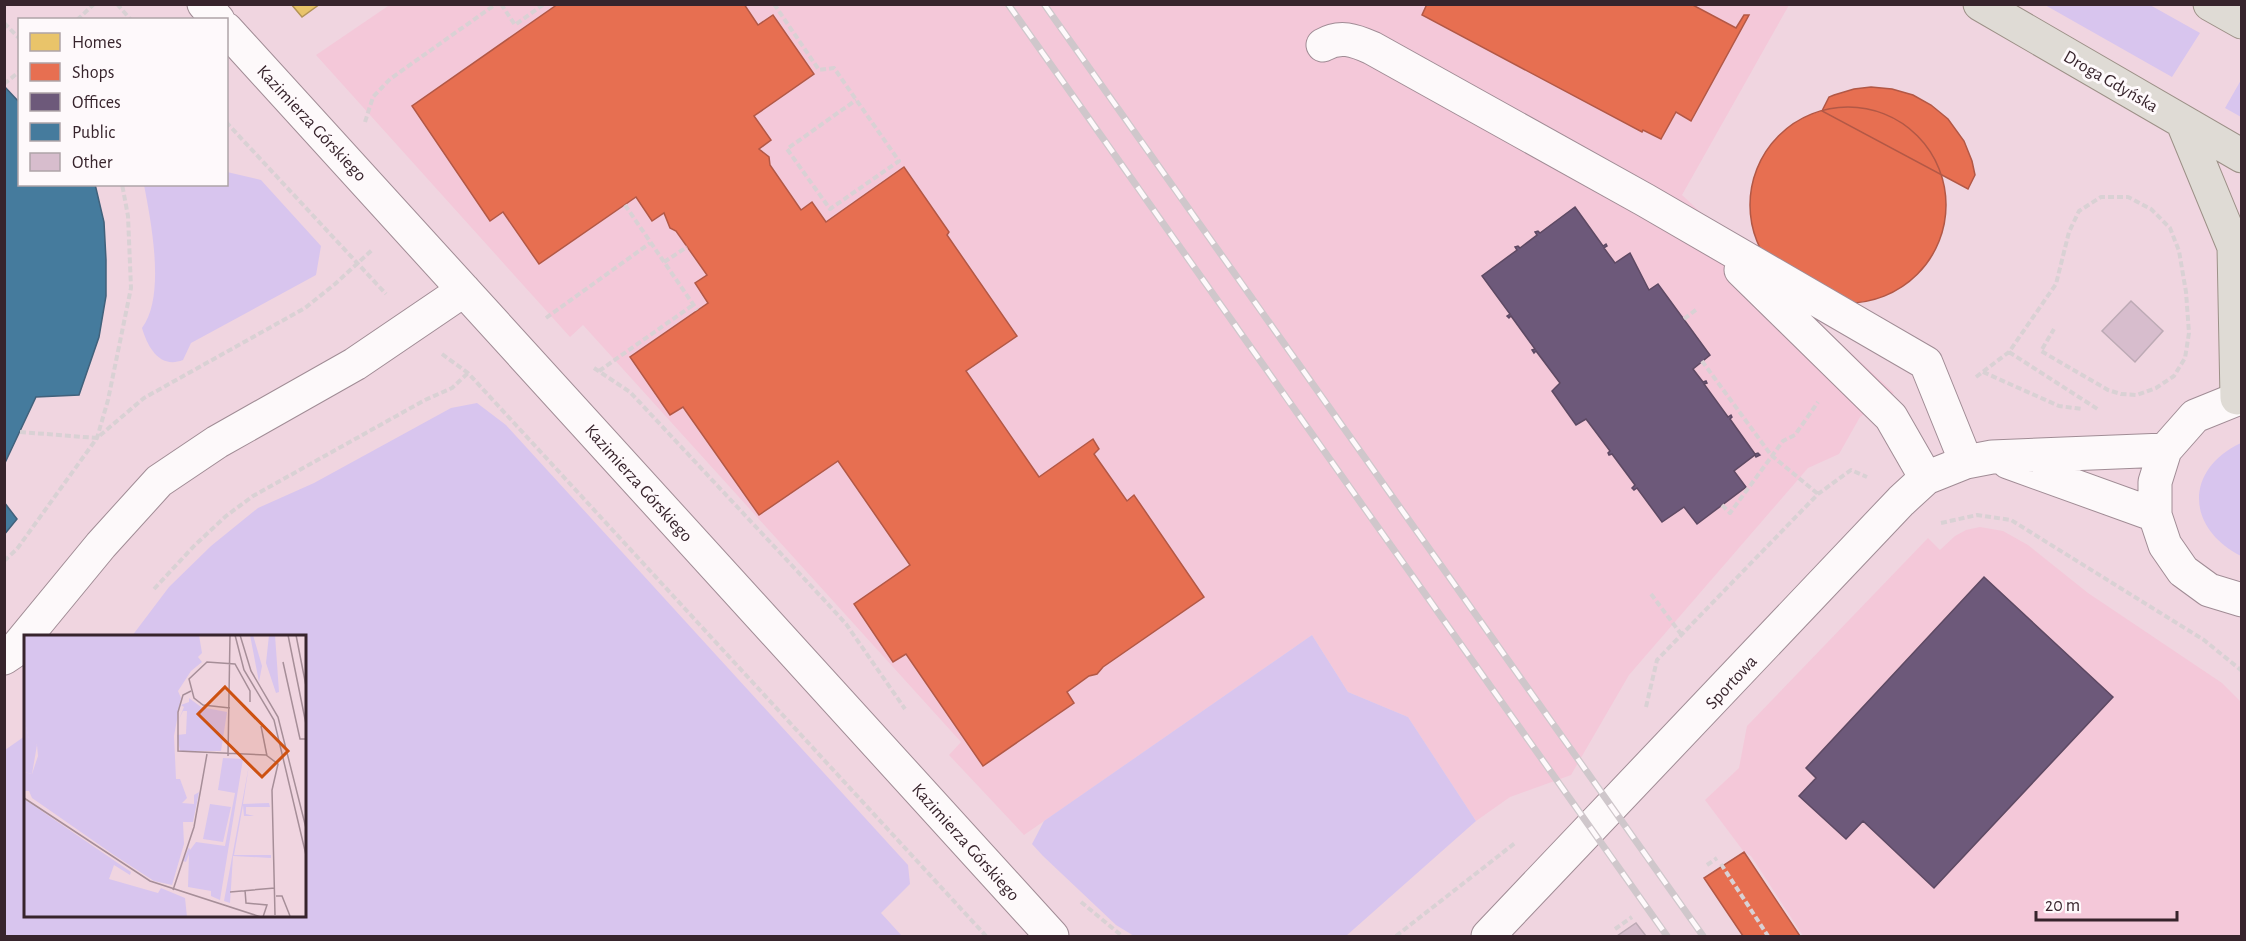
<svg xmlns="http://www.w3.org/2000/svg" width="2246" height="941" viewBox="0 0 2246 941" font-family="'Alegreya Sans',sans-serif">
  <rect width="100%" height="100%" fill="#f0d5e0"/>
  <path fill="#f4c8d9" d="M 391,4 L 1789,5 L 1682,195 L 1894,393 L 1860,417 L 1839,454 L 1808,468 L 1629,675 L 1571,775 L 1510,797 L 1476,821 L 1408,717 L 1348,692 L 1312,635 L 1024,835 L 949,755 L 961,742 L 583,325 L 570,337 L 316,55 Z
    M 1980,527 L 2003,531 L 2028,545 L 2088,593 L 2222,683 L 2241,702 L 2241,936 L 1803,936 L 1751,856 L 1744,852 L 1705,800 L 1739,768 L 1747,726 L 1928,538 L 1940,550 L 1955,536 L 1966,530 Z"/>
  <path fill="#d8c5ee" d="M 2045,5 L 2150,5 L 2200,33 L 2172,77 Z
    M 2241,80 L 2241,117 L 2225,108 Z
    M 227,172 L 261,180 L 321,246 L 316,275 L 191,343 L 183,360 C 160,369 148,348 142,328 C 166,297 151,221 144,185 L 226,184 Z
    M 477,403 L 506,425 L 908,865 L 910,884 L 881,913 L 902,936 L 5,936 L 5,750 L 25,736 L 26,916 L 304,916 L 304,636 L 132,636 L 169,587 L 211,546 L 258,508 L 314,483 L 451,408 Z
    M 2241,443 L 2241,556 C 2186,528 2184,470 2241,443 Z
    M 1312,635 L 1348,692 L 1408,717 L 1476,821 L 1346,936 L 1134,936 L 1116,925 L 1043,856 L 1032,844 L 1044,821 Z"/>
  <path fill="#e9c46a" stroke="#b49457" stroke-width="1.5" d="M 291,4 L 320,4 L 302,17 Z"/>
  <path fill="#e76f51" stroke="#b25846" stroke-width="1.5" d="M 558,4 L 744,4 L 758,25 L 773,15 L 814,74 L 754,116 L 771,140 L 759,149 L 769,157 L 770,165 L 801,210 L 812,202 L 826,222 L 904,167 L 949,232 L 947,235 L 1017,336 L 966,371 L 1039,477 L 1093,439 L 1099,449 L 1094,454 L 1127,501 L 1134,495 L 1204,597 L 1103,667 L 1097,674 L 1089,676 L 1067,692 L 1074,703 L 983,766 L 906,654 L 893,662 L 854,604 L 910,565 L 838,461 L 759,515 L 683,407 L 670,415 L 630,357 L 708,303 L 695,283 L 707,275 L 676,231 L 670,228 L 664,213 L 652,221 L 636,197 L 539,264 L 503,212 L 490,221 L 412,106 Z
    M 1427,4 L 1691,4 L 1736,28 L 1744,15 L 1749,15 L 1691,121 L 1676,112 L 1661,139 L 1643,130 L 1642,132 L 1422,15 Z
    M 1871,87 L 1892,89 L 1913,95 L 1931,105 L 1948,119 L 1964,141 L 1972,161 L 1975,175 L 1968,189 L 1822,111 L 1829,97 L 1834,95 L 1854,89 Z
    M1750 205a98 98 0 1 1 196 0a98 98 0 1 1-196 0Z
    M 1744,852 L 1800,936 L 1743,936 L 1704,878 Z"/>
  <path fill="#6d597a" stroke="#5d4963" stroke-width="1.5" d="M 1575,207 L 1603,246 L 1606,244 L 1607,246 L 1604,248 L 1615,263 L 1630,253 L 1649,290 L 1658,284 L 1710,355 L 1693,369 L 1703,382 L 1706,381 L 1707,383 L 1704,384 L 1728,417 L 1731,415 L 1732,417 L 1730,419 L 1755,454 L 1758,453 L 1760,455 L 1756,457 L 1755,455 L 1734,471 L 1746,487 L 1697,524 L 1684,507 L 1662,522 L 1637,488 L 1634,490 L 1632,488 L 1635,485 L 1612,454 L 1609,455 L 1608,453 L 1610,451 L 1586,419 L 1576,425 L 1552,391 L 1560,383 L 1536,351 L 1534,353 L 1532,350 L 1535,349 L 1511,316 L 1509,318 L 1507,316 L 1510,314 L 1482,276 L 1517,250 L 1515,247 L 1518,246 L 1520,248 L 1537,235 L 1535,232 L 1538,231 L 1540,233 Z
    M 1984,577 L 2113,697 L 1934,888 L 1863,821 L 1846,839 L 1799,796 L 1816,778 L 1806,768 Z"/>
  <path fill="#457b9d" stroke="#41617b" stroke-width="1.5" d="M 4,86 L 20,103 L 20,184 L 95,184 L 104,222 L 106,260 L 106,296 L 99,337 L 79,395 L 36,397 L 4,465 Z
    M 4,502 L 17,519 L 4,535 Z"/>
  <path fill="#d7bdcd" stroke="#bdaab5" stroke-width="1.5" d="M 2131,301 L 2163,331 L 2135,362 L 2102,331 Z
    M 1636,923 L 1646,936 L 1617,936 Z"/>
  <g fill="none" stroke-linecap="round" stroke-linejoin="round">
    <g stroke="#a08c95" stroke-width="35">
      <path id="minor" d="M 204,4 L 218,20
        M 226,29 L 1052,936
        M 1323,45 C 1340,35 1354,40 1372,48 L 1645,200 L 1926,363 L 1966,462
        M 1741,270 L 1891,417 L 1926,478
        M 2242,397 L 2195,416 L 2165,450 L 2155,482 L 2155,515 L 2165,545 L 2183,571 L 2209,590 L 2242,600
        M 2008,462 L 2155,515
        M 4,658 L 13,652 L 101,545 L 159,481 L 217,442 L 355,364 L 464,290
        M 1488,936 L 1901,501 L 1926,478 L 1966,462 L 1992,457 L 2165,450"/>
    </g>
    <g stroke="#9c9087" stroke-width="35">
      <path id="major" d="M 1980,4 L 2242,156
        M 2210,4 L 2242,22
        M 2183,123 L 2234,247 L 2237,398"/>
    </g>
    <path stroke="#d9d1d4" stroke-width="4" stroke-dasharray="6 3" stroke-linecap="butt" d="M 117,4 L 131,20
      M 501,4 L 515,25 L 544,4
      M 774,4 L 819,70 L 834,68 L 899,161 L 830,209 L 787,149 L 856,100
      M 77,20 L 94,4
      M 4,23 L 20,39
      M 4,84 L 20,71
      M 226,122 L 386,294
      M 365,122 L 373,97 L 390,79 L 496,4
      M 625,205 L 697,310
      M 664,262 L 687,247
      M 546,318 L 650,243
      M 1684,319 L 1697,309
      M 2009,352 L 2099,410
      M 442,354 L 468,373 L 515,424 L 986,936
      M 1702,361 L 1771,455 L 1818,494
      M 594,368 L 630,392 L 826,602 L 846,624 L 905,709
      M 599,371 L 693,305
      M 1983,372 L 2059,406 L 2082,409
      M 1976,377 L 2009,352 L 2056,284 L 2069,232 L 2079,211 L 2101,197 L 2128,197 L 2151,209 L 2170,228 L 2179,251 L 2186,292 L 2189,333 L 2185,358 L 2174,376 L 2156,388 L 2137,395 L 2121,394 L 2108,390 L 2041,351 L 2054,329
      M 20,432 L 97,438 L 144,398 L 305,308 L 335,284 L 372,250
      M 1722,505 L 1730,513 L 1783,441 L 1795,435 L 1818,402
      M 1941,523 L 1977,515 L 2011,520 L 2204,640 L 2242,671
      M 4,561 L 17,549 L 97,438 L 108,400 L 131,288 L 128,216 L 122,184
      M 154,589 L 194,546 L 226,516 L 253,496 L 425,400 L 452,388 L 468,373
      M 1651,594 L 1681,634
      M 1646,707 L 1657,660 L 1818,494 L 1851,470 L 1867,477
      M 1721,864 L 1768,936
      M 1707,865 L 1717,858
      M 1081,902 L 1122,936
      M 1615,929 L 1632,917
      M 1396,936 L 1515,843"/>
    <use href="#minor" stroke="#fdf9fa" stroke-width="33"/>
    <use href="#major" stroke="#dfdbd5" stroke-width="33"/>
    <g stroke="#cfc7cb" stroke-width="7">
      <path id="rail" d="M 1008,4 L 1667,936
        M 1044,4 L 1703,936"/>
    </g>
    <use href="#rail" stroke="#fef9fb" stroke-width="4.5" stroke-dasharray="14" stroke-linecap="butt"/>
  </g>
  <g text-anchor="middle" stroke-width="6" stroke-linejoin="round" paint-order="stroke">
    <g font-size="18" fill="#37242c" stroke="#fef9fb">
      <text transform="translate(2111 81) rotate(30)" y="6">Droga Gdyńska</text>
      <text transform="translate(312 123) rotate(47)" y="6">Kazimierza Górskiego</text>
      <text transform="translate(639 483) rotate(48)" y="6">Kazimierza Górskiego</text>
      <text transform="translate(1731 682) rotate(-47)" y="6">Sportowa</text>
      <text transform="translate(966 842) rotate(48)" y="6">Kazimierza Górskiego</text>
    </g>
  </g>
  <g transform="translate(24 635)">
    <rect width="282" height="282" fill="#f0d5e0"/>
    <path d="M 226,0 L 229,0 L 238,31 L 235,47 ZM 245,0 L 251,0 L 255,57 L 252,58 L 242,28 ZM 165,63 L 177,72 L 203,77 L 197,116 L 156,116 L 153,100 L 162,99 L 163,76 L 159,76 L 155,84 L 160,72 L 157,70 L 165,67 ZM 0,82 L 5,104 L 13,110 L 8,139 L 0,137 ZM 199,123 L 219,124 L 196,265 L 187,261 L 187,256 L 164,252 L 165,219 L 162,227 L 159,226 L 165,212 L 166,215 L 172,207 L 201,211 L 211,158 L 194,155 ZM 225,130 L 219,169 L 245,168 L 246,172 L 222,172 L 222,179 L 230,181 L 220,181 L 219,170 L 210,220 L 247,220 L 247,223 L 209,221 L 206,268 L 200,266 ZM 186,169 L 207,172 L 199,207 L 179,204 Z" fill="#d8c5ee"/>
    <path d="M 0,0 L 175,0 L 178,18 L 174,22 L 178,27 L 167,36 L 154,56 L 157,63 L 150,101 L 152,144 L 156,144 L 163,163 L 158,168 L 170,169 L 170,160 L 175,157 L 169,187 L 159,187 L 160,209 L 148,250 L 130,246 L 90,220 L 8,163 L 5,156 L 0,156 L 0,137 L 8,139 L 14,121 L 13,110 L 5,105 L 0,82 ZM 0,164 L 107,237 L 106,240 L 90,230 L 85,244 L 134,258 L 137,253 L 161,263 L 163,282 L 0,282 Z" fill="#d8c5ee"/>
    <path fill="none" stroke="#a68e98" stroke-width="1.5" d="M 211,0 L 220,35 L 250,85 L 282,220M 216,0 L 227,36 L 254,82 L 282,193M 264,0 L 282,89M 272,0 L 282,51M 259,27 L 276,104 L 282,104M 167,56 L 159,60 L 154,77 L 154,116 L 242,120 L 254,129 L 248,155 L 251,280M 206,73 L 179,70 L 170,63 L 165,44 L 183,27 L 211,29 L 226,56 L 226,67M 237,91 L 243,121M 204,121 L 206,0M 0,163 L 126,246 L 237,282M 149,255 L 170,192 L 183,119M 221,255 L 222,268 L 243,270 L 239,282M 206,257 L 251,253M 252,261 L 258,261 L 266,281"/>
    <path fill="#cd5111" fill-opacity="0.15" stroke="#cd5111" stroke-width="3" d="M 201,52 L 264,116 L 238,142 L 174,79 Z"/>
    <rect width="282" height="282" fill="none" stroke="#37242c" stroke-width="3"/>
  </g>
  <rect width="2246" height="941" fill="none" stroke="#37242c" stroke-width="12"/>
  <rect x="18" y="18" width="210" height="168" fill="#fef9fb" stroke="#aea4a8" stroke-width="1.5"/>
  <rect x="30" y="33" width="30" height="18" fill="#e9c46a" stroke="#aea4a8" stroke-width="1.5"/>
  <text x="72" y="48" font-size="18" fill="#37242c">Homes</text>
  <rect x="30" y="63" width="30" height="18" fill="#e76f51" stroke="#aea4a8" stroke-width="1.5"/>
  <text x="72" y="78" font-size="18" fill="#37242c">Shops</text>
  <rect x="30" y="93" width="30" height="18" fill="#6d597a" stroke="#aea4a8" stroke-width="1.5"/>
  <text x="72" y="108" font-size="18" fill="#37242c">Offices</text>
  <rect x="30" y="123" width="30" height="18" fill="#457b9d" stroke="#aea4a8" stroke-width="1.5"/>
  <text x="72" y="138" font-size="18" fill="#37242c">Public</text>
  <rect x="30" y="153" width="30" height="18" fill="#d7bdcd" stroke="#aea4a8" stroke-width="1.5"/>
  <text x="72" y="168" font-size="18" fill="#37242c">Other</text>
  <path d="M2036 911v9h141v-9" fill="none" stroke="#37242c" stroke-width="3"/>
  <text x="2045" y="911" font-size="18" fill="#37242c" stroke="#fef9fb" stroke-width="4.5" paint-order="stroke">20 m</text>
</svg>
